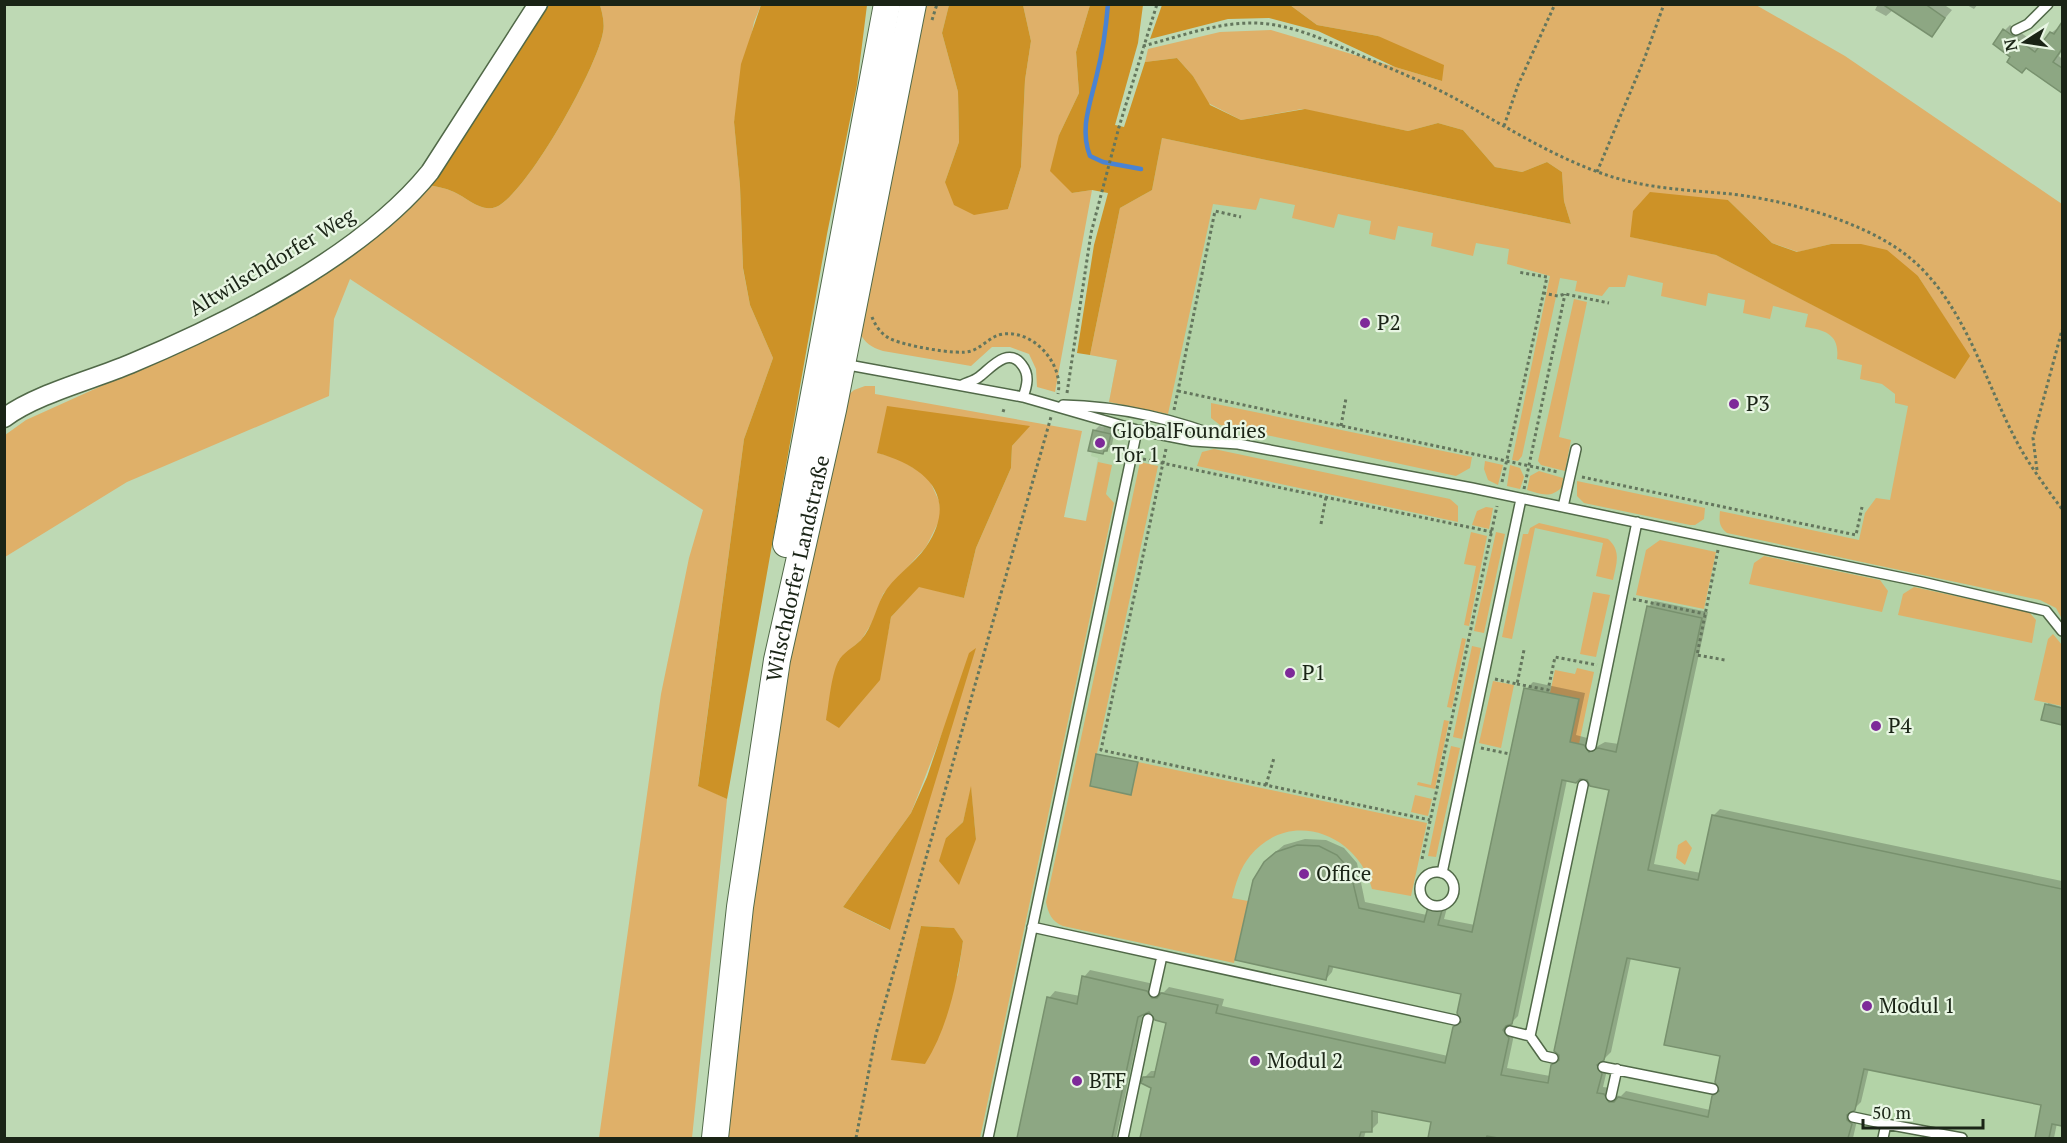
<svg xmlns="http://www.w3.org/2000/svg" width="2067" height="1143" viewBox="0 0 2067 1143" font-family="'PT Serif',serif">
  <rect width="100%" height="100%" fill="#bed9b4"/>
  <path fill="#b3d3a7" d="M 1162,138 L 1716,255 L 1955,379 L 2062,522 L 2062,1138 L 964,1138 L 1098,458 L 1091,456 L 1096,433 L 1103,434 L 1117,360 L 1090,355 Z"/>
  <path fill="#dfb069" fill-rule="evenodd" d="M 600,5 L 761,5 L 754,22 L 734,122 L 740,186 L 743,269 L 750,305 L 773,358 L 744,439 L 698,785 L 727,799 L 692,1138 L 599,1138 L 661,694 L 689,558 L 703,510 L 350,279 L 334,319 L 329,396 L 127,482 L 5,557 L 5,435 L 26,420 L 223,331 L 427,185 C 436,186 445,188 454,192 C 466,197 481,213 496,207 C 527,194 598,66 603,32 C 605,24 602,12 600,5 Z
    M 925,5 L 949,5 L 942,33 L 958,92 L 959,142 L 945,182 L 1008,209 L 1021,167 L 1025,80 L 1031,41 L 1023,5 L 1090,5 L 1076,52 L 1079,93 L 1059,135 L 1072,193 L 1092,190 L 1055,392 L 1037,387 L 1036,369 L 1029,354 L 1010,347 L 992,347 L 971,366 L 883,351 C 867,346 861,339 857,324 Z
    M 1290,5 L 1756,5 L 1845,56 L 2062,204 L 2062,619 L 2056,608 L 2040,600 L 1727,533 C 1719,527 1719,521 1720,511 L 1859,540 L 1865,513 L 1876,498 L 1890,500 L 1908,406 L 1895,403 L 1895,394 L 1882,384 L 1860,379 L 1862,365 L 1837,359 C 1840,335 1826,330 1805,327 L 1808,314 L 1773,306 L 1770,319 L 1743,313 L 1745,300 L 1708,293 L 1706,306 L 1661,296 L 1663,283 L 1628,275 L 1625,287 L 1609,287 L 1602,296 L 1575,291 L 1577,281 L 1560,278 L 1522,456 L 1518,461 L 1512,460 L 1550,276 L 1507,264 L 1509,249 L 1476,243 L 1473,256 L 1431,246 L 1433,233 L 1398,226 L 1395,240 L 1369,234 L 1371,221 L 1338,214 L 1334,228 L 1292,218 L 1295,205 L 1260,198 L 1256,210 L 1213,204 L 1168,414 L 1109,402 L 1117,360 L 1090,355 L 1120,208 L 1152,190 L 1162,138 L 1571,224 L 1564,201 L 1562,172 L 1547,162 L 1522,172 L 1495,167 L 1463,130 L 1438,123 L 1408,131 L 1302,109 L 1241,120 L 1208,103 L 1193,76 L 1177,58 L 1145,62 L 1148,49 L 1220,32 L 1271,30 L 1442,81 L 1378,36 L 1317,25 ZM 1728,200 L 1772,243 L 1798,252 L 1831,244 L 1918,276 L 1969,356 L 1955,378 L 1716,255 L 1631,237 Z
    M 1574,299 L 1587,302 L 1559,437 L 1571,440 L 1565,471 L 1541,465 L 1538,461 Z
    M 865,386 L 875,386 L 875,394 L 1082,431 L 1064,517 L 1086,521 L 1098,462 L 1112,465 L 1106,494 L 1114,503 L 980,1138 L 720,1138 L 781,685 L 846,397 L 854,390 ZM 1029,426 L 1012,446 L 1011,468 L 976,548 L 964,598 L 919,586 L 891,617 L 886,643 L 838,661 L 862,639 L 874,619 L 883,594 L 926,547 L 941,517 L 939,501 L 928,477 L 899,459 L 878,453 ZM 975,649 L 889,930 L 843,907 L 911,813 ZM 971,789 L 976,839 L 946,838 L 963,822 ZM 921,926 L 953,928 L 963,941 L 958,975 L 892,1060 Z
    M 1211,403 L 1472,457 L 1470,468 L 1456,476 L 1220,425 L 1211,418 Z
    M 1214,449 L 1450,499 L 1458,506 L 1458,522 L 1197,466 L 1202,452 Z
    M 1485,461 L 1503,465 L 1498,485 L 1488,480 L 1484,469 Z
    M 1140,462 L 1158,466 L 1090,786 L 1131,794 L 1138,762 L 1427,823 L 1411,896 L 1372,889 C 1358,833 1289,808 1250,856 C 1240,868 1236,883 1232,898 L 1248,901 L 1234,963 L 1063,926 C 1052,922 1048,913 1046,902 Z
    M 1510,465 L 1520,468 L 1524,477 L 1520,489 L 1507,486 Z
    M 1539,471 L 1563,478 L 1562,487 C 1551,499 1540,494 1527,490 L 1530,476 Z
    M 1577,481 L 1705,508 L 1704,519 L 1695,525 L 1690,525 L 1584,503 L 1577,496 Z
    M 1486,507 L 1493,508 L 1489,529 L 1472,525 L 1477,511 Z
    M 1539,523 L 1608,539 C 1622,551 1616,565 1613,580 L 1596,576 L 1603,543 L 1535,528 L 1512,639 L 1502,637 L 1523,534 L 1528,534 L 1530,528 Z
    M 1471,532 L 1487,536 L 1469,626 L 1464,625 L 1476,566 L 1464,564 Z
    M 1496,532 L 1505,534 L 1484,633 L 1474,631 Z
    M 1660,540 L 1716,552 L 1704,609 L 1636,595 L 1646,550 Z
    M 1764,556 L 1880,580 L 1888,591 L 1882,612 L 1749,584 L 1754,563 Z
    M 1914,587 L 2029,612 L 2036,620 L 2032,643 L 1898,615 L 1903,594 Z
    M 1593,592 L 1610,595 L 1596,657 L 1580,654 Z
    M 2053,634 L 2062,645 L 2062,706 L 2034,700 L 2048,639 Z
    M 1462,638 L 1466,639 L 1452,708 L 1447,707 Z
    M 1472,646 L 1481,648 L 1462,739 L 1453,737 Z
    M 1577,668 L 1594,672 L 1579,744 L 1570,742 L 1579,699 L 1550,693 L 1555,670 L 1575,674 Z
    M 1493,681 L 1514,685 L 1501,748 L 1479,743 Z
    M 1444,720 L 1449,721 L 1435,789 L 1417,785 L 1418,782 L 1431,785 Z
    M 1451,746 L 1460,748 L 1436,857 L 1428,856 Z
    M 1415,795 L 1432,799 L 1428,816 L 1411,812 Z
    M 1686,840 L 1692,848 L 1685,865 L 1676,858 L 1678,845 Z"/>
  <path fill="#cd9227" d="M 545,5 L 600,5 C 602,12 605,24 603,32 C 598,66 527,194 496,207 C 481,213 466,197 454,192 C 445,188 436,186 427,185 Z
    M 761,5 L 867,5 L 857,85 L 827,234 L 727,799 L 698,786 L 744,439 L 773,358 L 750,305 L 743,268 L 740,186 L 734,122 L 741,64 Z
    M 949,5 L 1023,5 L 1031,41 L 1025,80 L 1021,167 L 1008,209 L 974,215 L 954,205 L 945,182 L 959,142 L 958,92 L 942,33 Z
    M 1090,5 L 1143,5 L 1138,43 L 1115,125 L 1124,127 L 1145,62 L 1177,58 L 1193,76 L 1210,105 L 1241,120 L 1305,109 L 1408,131 L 1438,123 L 1463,130 L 1495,167 L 1522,172 L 1547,162 L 1562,172 L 1564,201 L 1571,224 L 1162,138 L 1152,190 L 1120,208 L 1090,355 L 1077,353 L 1094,245 L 1108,193 L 1092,190 L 1072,193 L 1050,171 L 1059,135 L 1079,93 L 1076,52 Z
    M 1162,5 L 1290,5 L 1317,25 L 1378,36 L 1444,65 L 1442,81 L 1395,67 L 1318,31 L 1269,18 L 1228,19 L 1150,39 Z
    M 1650,192 L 1728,200 L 1772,243 L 1797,252 L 1831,244 L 1861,244 L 1887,250 L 1918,276 L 1970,356 L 1955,379 L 1716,255 L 1630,237 L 1633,211 Z
    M 887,406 L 1030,426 L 1012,446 L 1011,468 L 976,548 L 964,598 L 919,587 L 891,617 L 880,680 L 839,728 L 826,720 C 829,704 831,676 838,662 C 842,653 854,647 861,640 C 873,626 875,610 883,595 C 893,577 914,564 926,547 C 960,497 926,466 877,453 Z
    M 976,648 L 890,930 L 843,907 L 911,813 L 927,777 L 969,653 Z
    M 971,786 L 976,839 L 959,885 L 939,861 L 946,838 L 963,822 Z
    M 921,926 L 954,928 L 963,941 C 957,983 948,1027 925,1064 L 891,1060 Z"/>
  <path fill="#0003" fill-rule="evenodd" d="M 1878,4 L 1943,4 L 1952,10 L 1931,35 L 1893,10 L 1886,16 L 1875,10 Z
    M 1965,4 L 1978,4 L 1974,9 Z
    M 2010,25 L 2041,47 L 2051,33 L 2062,25 L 2062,50 L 2059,56 L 2062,59 L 2062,91 L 2012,57 L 2005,30 Z
    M 1099,426 L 1115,429 L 1112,445 L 1103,453 L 1094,431 Z
    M 1655,601 L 1708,612 L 1654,864 L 1701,873 L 1713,816 L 1720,809 L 2062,881 L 2062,1124 L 2057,1123 L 2054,1138 L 2036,1138 L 2043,1104 L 1869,1068 L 1861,1102 L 1853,1110 L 1858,1116 L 1853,1138 L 1505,1138 L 1491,1136 L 1491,1138 L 1429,1138 L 1433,1121 L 1378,1110 L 1378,1123 L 1371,1130 L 1366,1130 L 1364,1138 L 1142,1138 L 1153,1087 L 1144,1078 L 1151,1071 L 1156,1071 L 1167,1021 L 1151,1011 L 1143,1013 L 1116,1138 L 1019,1138 L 1049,998 L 1055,991 L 1080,996 L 1084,977 L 1090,970 L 1154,984 L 1159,992 L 1164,992 L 1169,987 L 1224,999 L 1222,1006 L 1448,1056 L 1455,1027 L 1462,1020 L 1463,993 L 1334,965 L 1332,972 L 1326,979 L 1272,855 L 1284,845 L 1305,839 L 1326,840 L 1344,848 L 1357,863 L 1365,902 L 1427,915 L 1429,908 L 1436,901 L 1448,904 L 1444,919 L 1475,925 L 1526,689 L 1533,682 L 1585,693 L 1576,735 L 1591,739 L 1596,747 L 1605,742 L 1619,744 L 1648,607 ZM 1585,777 L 1610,789 L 1556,1051 L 1560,1058 L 1553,1065 L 1550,1076 L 1507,1068 L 1515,1030 L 1510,1024 L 1518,1016 L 1567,780 L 1576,782 ZM 1631,958 L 1682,967 L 1722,1055 L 1720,1089 L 1713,1096 L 1710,1110 L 1626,1091 L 1621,1096 L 1613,1095 L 1611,1088 L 1603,1087 L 1608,1066 L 1603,1060 L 1611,1052 Z
    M 2048,703 L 2062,707 L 2062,724 L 2043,719 Z"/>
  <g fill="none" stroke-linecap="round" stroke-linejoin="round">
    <path stroke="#4a83d2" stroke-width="4.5" d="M 1108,4 C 1106,28 1103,51 1097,74 C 1091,102 1079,128 1090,156 L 1103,162 L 1141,169"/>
  </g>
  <path fill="#8da783" stroke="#78916e" stroke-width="1.5" fill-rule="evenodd" d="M 1882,4 L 1925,4 L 1945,18 L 1932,37 Z
    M 2062,22 L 2062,49 L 2053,62 L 2062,68 L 2062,93 L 2026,68 L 2022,73 L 2007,62 L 2010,57 L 1993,44 L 2003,29 L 2035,52 L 2050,32 L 2054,34 Z
    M 1093,430 L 1111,434 L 1107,451 L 1104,451 L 1103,454 L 1088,451 Z
    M 1647,606 L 1702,618 L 1648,870 L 1698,880 L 1712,815 L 2062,889 L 2062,1126 L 2052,1124 L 2049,1138 L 2035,1138 L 2041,1105 L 1864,1069 L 1855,1110 L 1847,1115 L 1847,1120 L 1852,1124 L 1848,1138 L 1498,1138 L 1487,1136 L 1486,1138 L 1428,1138 L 1431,1122 L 1372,1111 L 1372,1132 L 1361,1132 L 1359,1138 L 1140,1138 L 1151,1088 L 1141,1083 L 1143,1077 L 1154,1077 L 1166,1023 L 1155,1020 L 1149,1012 L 1138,1017 L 1112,1138 L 1017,1138 L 1047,997 L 1077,1004 L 1082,976 L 1147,991 L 1152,998 L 1157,998 L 1161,993 L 1218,1005 L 1216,1013 L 1445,1063 L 1453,1027 L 1461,1022 L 1457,1013 L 1461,994 L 1329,966 L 1326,980 L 1235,960 L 1253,880 L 1264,862 L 1276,852 L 1297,845 L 1319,846 L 1337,855 L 1350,870 L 1359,908 L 1424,922 L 1428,907 L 1442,910 L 1438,925 L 1472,932 L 1524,688 L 1579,699 L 1570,742 L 1584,745 L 1589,752 L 1598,748 L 1616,752 ZM 1580,779 L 1587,780 L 1590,786 L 1609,790 L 1554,1051 L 1559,1055 L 1559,1060 L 1551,1065 L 1548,1083 L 1501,1075 L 1509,1038 L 1503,1030 L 1506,1026 L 1512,1024 L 1562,780 L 1576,783 ZM 1627,958 L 1680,968 L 1664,1045 L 1720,1056 L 1715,1082 L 1719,1091 L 1712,1096 L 1708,1117 L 1618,1097 L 1614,1102 L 1609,1102 L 1604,1094 L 1597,1093 L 1602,1074 L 1597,1065 L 1604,1060 Z
    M 2045,704 L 2062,708 L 2062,725 L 2041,720 Z
    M 1096,754 L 1138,762 L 1131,795 L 1090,786 Z"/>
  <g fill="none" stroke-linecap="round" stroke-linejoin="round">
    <g stroke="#516948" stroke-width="12">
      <path id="service" d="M 2016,30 L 2028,24 L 2048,4
        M 843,364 L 1023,397 L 1137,430 L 1193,441 L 1238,444 L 1472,488 L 1922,582 L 2046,611 L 2062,631
        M 962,385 C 968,382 974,381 979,377 C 991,368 1008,346 1022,365 C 1030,375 1027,386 1023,397
        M 1063,405 C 1119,406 1179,420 1230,441
        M 1563,507 L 1576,449
        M 1591,746 L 1637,522
        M1420 889a17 17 0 1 1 34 0a17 17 0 1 1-34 0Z
        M 1442,873 L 1521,499
        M 1032,927 L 1455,1020
        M 1154,992 L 1162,956
        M 1510,1031 L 1530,1036 L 1544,1056 L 1553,1058
        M 1530,1036 L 1583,785
        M 1603,1067 L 1713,1089
        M 1611,1096 L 1617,1069
        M 1853,1117 L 1886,1124 L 1883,1138
        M 1886,1124 L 1962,1138
        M 988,1138 L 1137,430
        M 1123,1138 L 1148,1019"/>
    </g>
    <g stroke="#516948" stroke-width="21">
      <path id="minor" d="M 4,418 C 36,394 92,380 130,364 C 228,323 362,256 430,172 L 538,4"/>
    </g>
    <g stroke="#516948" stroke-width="28">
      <g id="secondary">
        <path d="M 786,544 L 887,4"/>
        <path id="s1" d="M 715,1138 L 740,907 L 777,660 L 833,410 L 913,4"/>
      </g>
    </g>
    <path stroke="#64765d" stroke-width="3" stroke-dasharray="3 3" stroke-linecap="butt" d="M 932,20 L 937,4
      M 1143,46 C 1186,35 1230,17 1275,25 C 1304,30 1332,43 1359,55 C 1391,69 1425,82 1456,99 C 1507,127 1559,161 1616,178 C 1650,188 1685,190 1721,193 C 1778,198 1859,219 1905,254 C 1964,299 1984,381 2018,444 C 2030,466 2047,489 2062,509
      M 1504,126 L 1518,85 L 1555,4
      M 1597,172 L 1645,57 L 1664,4
      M 1543,293 L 1558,296 L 1565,294 L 1609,303
      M 872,317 C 875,325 881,334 889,338 C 900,345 959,356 971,351 C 983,347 990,336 1003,334 C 1034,330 1064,364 1058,394
      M 1178,391 L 1558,472
      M 1067,393 L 1091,233 L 1119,127 L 1157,4
      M 1174,410 L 1215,211 L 1241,217
      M 1003,412 L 1004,409
      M 1341,426 L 1346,398
      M 1166,449 L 1101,750 L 1430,820
      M 1143,459 L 1492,532
      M 2037,470 L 2033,438 L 2062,330
      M 1582,477 L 1856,535 L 1862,507
      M 1502,482 L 1547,277 L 1518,272
      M 1524,489 L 1565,294
      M 1321,524 L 1326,497
      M 1718,550 L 1697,655 L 1725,660
      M 1633,599 L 1705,614
      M 1495,679 L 1517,684 L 1524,650
      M 1517,684 L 1548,690 L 1555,657 L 1597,665
      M 1481,748 L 1510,754
      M 1266,785 L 1274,758
      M 1422,859 L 1497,506
      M 856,1138 L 876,1034 L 1051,417"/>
    <use href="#service" stroke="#fff" stroke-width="9"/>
    <use href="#minor" stroke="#fff" stroke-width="18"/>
    <use href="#secondary" stroke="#fff" stroke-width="26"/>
  </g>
  <g fill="#7e2a99" stroke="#e8f6e3" stroke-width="2">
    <circle cx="1365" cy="323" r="6"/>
    <circle cx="1734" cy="404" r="6"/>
    <circle cx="1100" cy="443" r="6"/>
    <circle cx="1290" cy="673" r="6"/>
    <circle cx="1876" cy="726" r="6"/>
    <circle cx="1304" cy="874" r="6"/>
    <circle cx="1867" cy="1006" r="6"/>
    <circle cx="1255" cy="1061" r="6"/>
    <circle cx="1077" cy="1081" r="6"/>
  </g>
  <g text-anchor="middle" stroke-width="4.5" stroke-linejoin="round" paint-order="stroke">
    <g font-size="21" fill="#1a2416" stroke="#e8f6e3">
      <text transform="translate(272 262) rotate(-31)" y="7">Altwilschdorfer Weg</text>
      <text dy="7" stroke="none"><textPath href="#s1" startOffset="576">Wilschdorfer Landstraße</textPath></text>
    </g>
    <g font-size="21" fill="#1a2416" stroke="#e8f6e3" text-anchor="start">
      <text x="1377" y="330">P2</text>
      <text x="1746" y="411">P3</text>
      <text x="1112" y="438">GlobalFoundries<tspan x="1112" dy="24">Tor 1</tspan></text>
      <text x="1302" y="680">P1</text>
      <text x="1888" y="733">P4</text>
      <text x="1316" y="881">Office</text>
      <text x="1879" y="1013">Modul 1</text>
      <text x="1267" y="1068">Modul 2</text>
      <text x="1089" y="1088">BTF</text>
    </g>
  </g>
  <rect width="2067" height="1143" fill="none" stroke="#1a2416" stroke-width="12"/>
  <g transform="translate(2025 42) rotate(258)" stroke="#e8f6e3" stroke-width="4.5" paint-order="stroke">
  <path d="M0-4.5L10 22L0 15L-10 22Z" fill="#1a2416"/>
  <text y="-9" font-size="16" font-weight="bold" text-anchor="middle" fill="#1a2416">N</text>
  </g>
  <path d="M1863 1119v9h120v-9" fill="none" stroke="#1a2416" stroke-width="3"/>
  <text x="1872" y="1119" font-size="18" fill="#1a2416" stroke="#e8f6e3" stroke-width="4.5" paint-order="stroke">50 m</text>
</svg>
